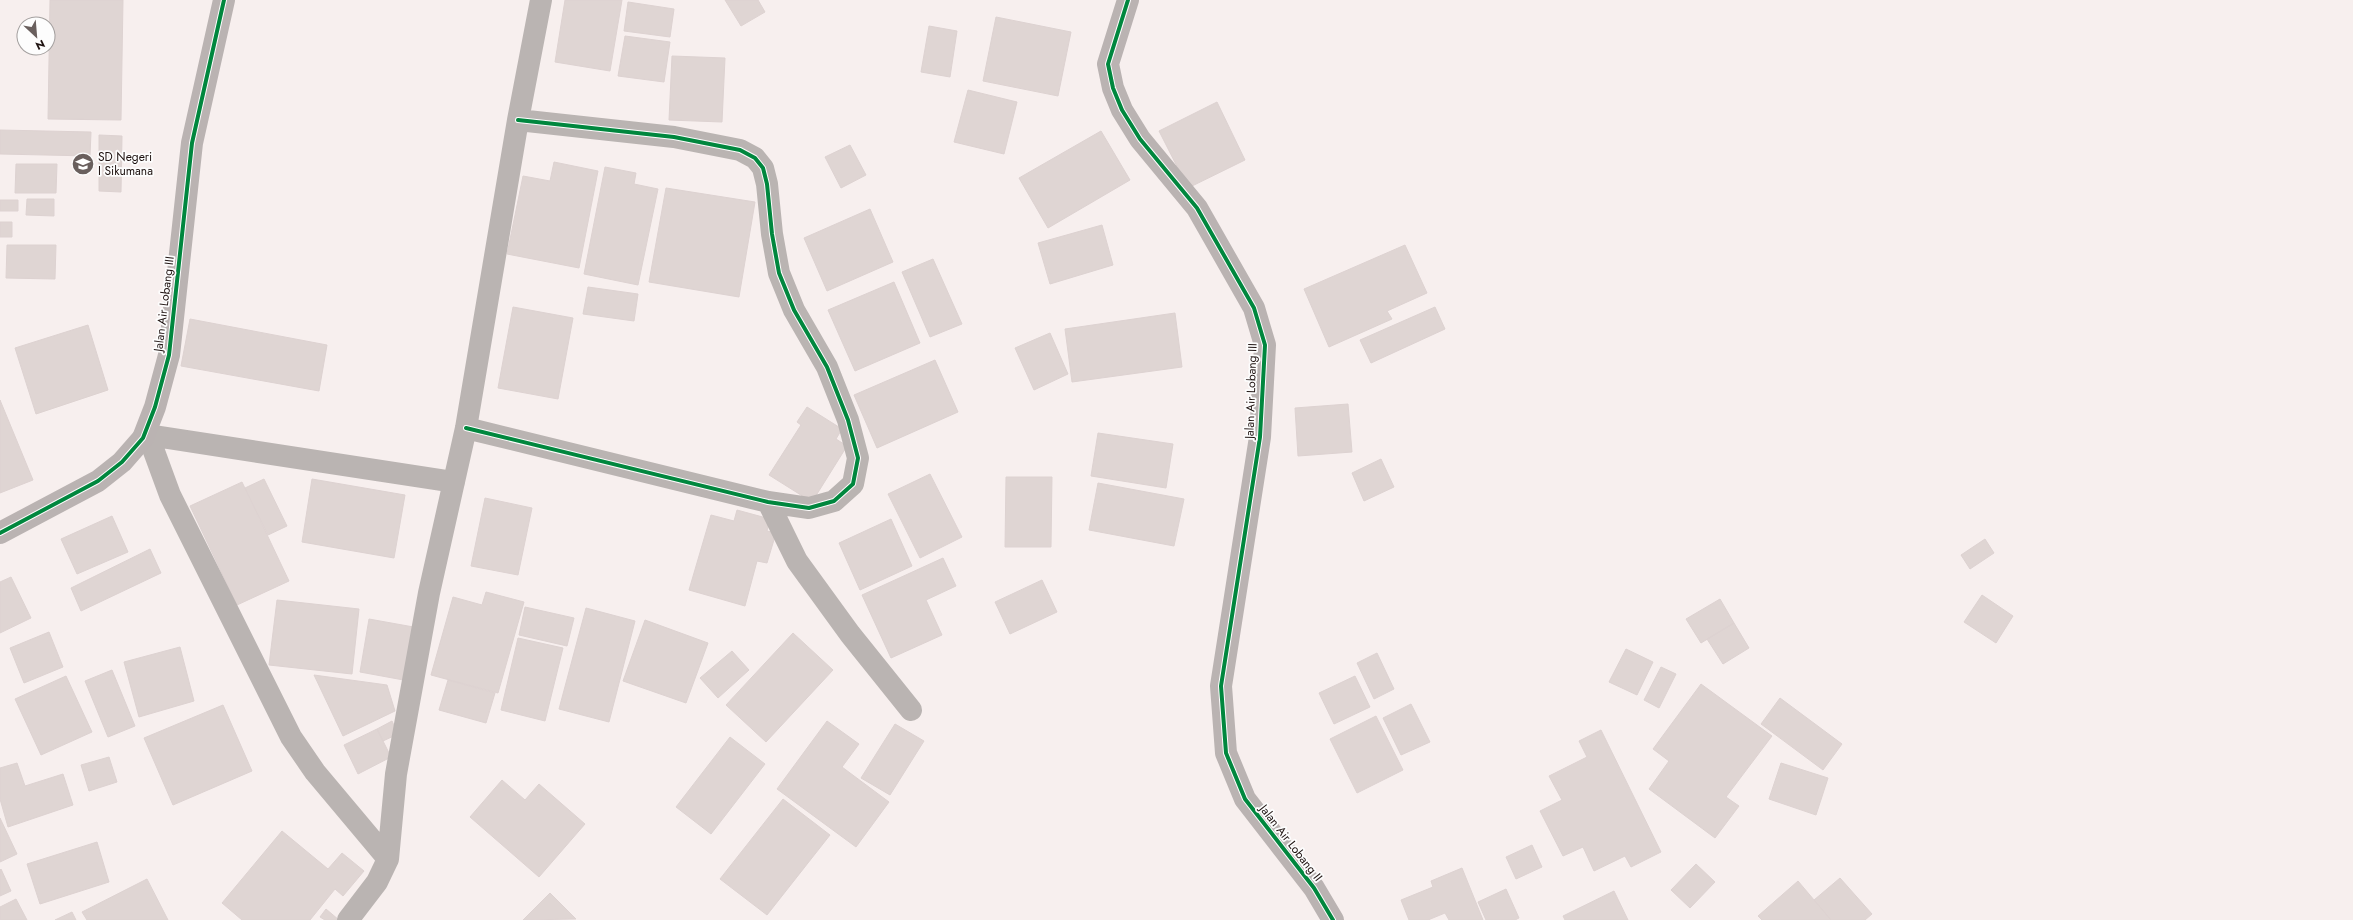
<svg xmlns="http://www.w3.org/2000/svg" width="2353" height="920" viewBox="0 0 2353 920" font-family="Jost,sans-serif">
  <rect width="100%" height="100%" fill="#f7efee"/>
  <path fill="#dfd5d3" stroke="#ddd2d1" d="M 50,0 L 123,0 L 121,120 L 48,119 Z
    M 565,0 L 622,0 L 610,71 L 555,62 Z
    M 725,0 L 758,0 L 765,12 L 741,26 Z
    M 628,2 L 674,9 L 670,37 L 624,31 Z
    M 996,17 L 1071,32 L 1058,96 L 983,81 Z
    M 929,26 L 957,31 L 950,77 L 921,72 Z
    M 625,36 L 670,42 L 664,82 L 618,76 Z
    M 672,56 L 725,58 L 722,122 L 669,120 Z
    M 968,90 L 1017,102 L 1004,154 L 954,142 Z
    M 1217,102 L 1245,160 L 1188,188 L 1159,131 Z
    M 0,130 L 91,132 L 90,156 L 0,154 Z
    M 1101,131 L 1130,180 L 1048,228 L 1019,178 Z
    M 99,135 L 122,136 L 121,192 L 99,191 Z
    M 850,145 L 866,175 L 841,188 L 825,157 Z
    M 554,162 L 598,171 L 579,268 L 507,254 L 523,176 L 550,181 Z
    M 16,164 L 57,164 L 56,193 L 15,193 Z
    M 605,167 L 636,173 L 634,184 L 658,189 L 638,285 L 584,274 Z
    M 666,188 L 755,202 L 739,297 L 649,282 Z
    M 27,199 L 54,199 L 54,216 L 26,215 Z
    M 0,200 L 18,200 L 18,211 L 0,211 Z
    M 870,209 L 893,262 L 827,291 L 804,238 Z
    M 0,222 L 12,222 L 12,237 L 0,237 Z
    M 1102,225 L 1113,265 L 1050,284 L 1038,243 Z
    M 7,245 L 56,245 L 55,279 L 6,278 Z
    M 1405,245 L 1427,293 L 1387,311 L 1392,319 L 1329,347 L 1304,289 Z
    M 933,259 L 962,324 L 930,337 L 902,272 Z
    M 894,282 L 920,343 L 855,371 L 828,310 Z
    M 588,287 L 638,294 L 634,321 L 583,314 Z
    M 513,307 L 573,318 L 558,399 L 498,388 Z
    M 1435,307 L 1445,329 L 1371,363 L 1360,340 Z
    M 1175,313 L 1182,367 L 1072,382 L 1065,329 Z
    M 190,319 L 327,345 L 319,391 L 181,366 Z
    M 88,325 L 108,390 L 36,414 L 15,348 Z
    M 1050,333 L 1068,374 L 1034,390 L 1015,348 Z
    M 935,360 L 958,412 L 877,448 L 854,395 Z
    M 0,400 L 33,480 L 0,493 Z
    M 1348,404 L 1352,452 L 1298,456 L 1295,408 Z
    M 807,407 L 842,429 L 836,439 L 847,446 L 812,502 L 769,475 L 801,425 L 797,422 Z
    M 1098,433 L 1173,444 L 1166,488 L 1091,476 Z
    M 1381,459 L 1394,487 L 1364,501 L 1352,473 Z
    M 930,474 L 962,537 L 920,558 L 888,494 Z
    M 1006,477 L 1052,477 L 1051,547 L 1005,547 Z
    M 264,479 L 287,526 L 268,535 L 245,488 Z
    M 312,479 L 405,495 L 394,558 L 302,542 Z
    M 242,482 L 289,581 L 237,605 L 190,506 Z
    M 1098,483 L 1184,499 L 1174,546 L 1089,530 Z
    M 485,498 L 532,508 L 518,575 L 471,566 Z
    M 737,510 L 770,519 L 767,531 L 776,533 L 767,563 L 757,561 L 745,606 L 689,590 L 711,515 L 734,521 Z
    M 112,516 L 128,552 L 77,574 L 61,539 Z
    M 891,519 L 912,566 L 860,590 L 839,543 Z
    M 1985,539 L 1994,553 L 1970,569 L 1961,555 Z
    M 150,549 L 161,573 L 81,611 L 71,588 Z
    M 943,558 L 956,586 L 926,600 L 942,635 L 891,658 L 862,595 Z
    M 11,577 L 31,618 L 0,633 L 0,582 Z
    M 1042,580 L 1057,612 L 1010,634 L 995,602 Z
    M 486,592 L 524,602 L 498,693 L 431,675 L 453,597 L 482,605 Z
    M 1982,595 L 2013,616 L 1996,643 L 1964,622 Z
    M 1720,599 L 1734,623 L 1701,643 L 1686,619 Z
    M 277,600 L 359,609 L 352,674 L 269,665 Z
    M 525,607 L 574,618 L 567,646 L 519,635 Z
    M 586,608 L 635,621 L 609,722 L 559,709 Z
    M 369,619 L 419,628 L 409,681 L 360,672 Z
    M 645,620 L 708,643 L 686,703 L 623,681 Z
    M 1734,623 L 1749,648 L 1723,664 L 1707,639 Z
    M 49,632 L 63,667 L 24,683 L 10,648 Z
    M 793,633 L 833,670 L 766,742 L 726,705 Z
    M 518,638 L 563,648 L 545,721 L 501,710 Z
    M 180,647 L 194,701 L 139,717 L 124,662 Z
    M 1626,649 L 1653,662 L 1637,695 L 1609,682 Z
    M 732,651 L 749,670 L 718,698 L 700,678 Z
    M 1377,653 L 1394,689 L 1374,699 L 1357,663 Z
    M 1661,667 L 1676,674 L 1659,708 L 1644,700 Z
    M 112,670 L 135,726 L 108,737 L 85,681 Z
    M 314,675 L 387,685 L 395,711 L 343,736 Z
    M 66,676 L 92,732 L 41,755 L 15,699 Z
    M 1355,676 L 1370,707 L 1334,724 L 1319,693 Z
    M 448,680 L 495,693 L 486,723 L 439,710 Z
    M 1701,684 L 1772,736 L 1726,797 L 1739,806 L 1715,838 L 1649,789 L 1669,761 L 1653,749 Z
    M 1780,698 L 1842,744 L 1823,770 L 1761,724 Z
    M 1411,704 L 1430,742 L 1401,755 L 1383,718 Z
    M 223,705 L 252,771 L 173,805 L 144,738 Z
    M 1376,716 L 1403,770 L 1357,793 L 1330,739 Z
    M 392,721 L 398,734 L 383,741 L 377,729 Z
    M 827,721 L 859,744 L 842,767 L 889,802 L 856,847 L 777,789 Z
    M 895,724 L 924,741 L 890,795 L 861,778 Z
    M 377,729 L 391,757 L 358,774 L 344,745 Z
    M 1601,730 L 1661,852 L 1631,867 L 1625,856 L 1594,871 L 1583,847 L 1563,856 L 1540,811 L 1562,800 L 1549,776 L 1587,757 L 1579,741 Z
    M 730,737 L 765,764 L 711,834 L 676,807 Z
    M 109,757 L 117,782 L 89,791 L 81,765 Z
    M 17,763 L 25,786 L 63,774 L 73,805 L 8,827 L 0,799 L 0,768 Z
    M 1781,763 L 1828,778 L 1816,815 L 1769,799 Z
    M 502,780 L 525,800 L 539,784 L 585,824 L 539,877 L 470,817 Z
    M 783,799 L 830,835 L 767,915 L 720,879 Z
    M 0,818 L 17,854 L 0,862 Z
    M 282,831 L 328,869 L 342,853 L 364,871 L 343,896 L 335,889 L 310,920 L 242,920 L 222,903 Z
    M 97,842 L 109,882 L 40,904 L 27,864 Z
    M 1532,845 L 1542,867 L 1516,879 L 1506,857 Z
    M 1696,864 L 1715,882 L 1690,908 L 1671,890 Z
    M 1462,868 L 1483,920 L 1449,920 L 1445,913 L 1428,920 L 1409,920 L 1401,900 L 1433,887 L 1431,881 Z
    M 1,869 L 11,891 L 0,896 L 0,870 Z
    M 1840,878 L 1872,914 L 1865,920 L 1831,920 L 1814,900 Z
    M 147,879 L 168,920 L 87,920 L 82,912 Z
    M 1798,881 L 1831,920 L 1762,920 L 1758,916 Z
    M 1506,889 L 1519,918 L 1515,920 L 1486,920 L 1478,902 Z
    M 1614,891 L 1628,920 L 1565,920 L 1563,916 Z
    M 550,893 L 576,919 L 523,920 Z
    M 16,899 L 27,920 L 0,920 L 0,907 Z
    M 326,909 L 339,920 L 325,920 L 320,917 Z
    M 72,912 L 76,920 L 55,920 Z"/>
  <g fill="none" stroke-linecap="round" stroke-linejoin="round">
    <path stroke="#bab4b2" stroke-width="22" d="M 466,428 L 768,502 L 809,508 L 834,501 L 853,484 L 858,458 L 848,420 L 827,367 L 794,310 L 779,273 L 772,234 L 767,184 L 763,168 L 755,158 L 740,150 L 674,137 L 518,120
      M 148,435 L 170,495 L 291,737 L 315,772 L 388,859
      M 143,438 L 148,435 L 454,482
      M 768,502 L 797,561 L 850,634 L 911,710
      M 348,920 L 377,882 L 388,859 L 396,774 L 429,593 L 466,428 L 518,120 L 541,0"/>
    <path stroke="#bab3b2" stroke-width="22" d="M 1128,0 L 1108,64 L 1113,88 L 1122,110 L 1140,139 L 1197,208 L 1254,308 L 1265,345 L 1260,437 L 1221,686 L 1226,753 L 1245,799 L 1314,888 L 1333,920
      M 0,533 L 98,481 L 122,462 L 143,438 L 155,407 L 169,355 L 192,143 L 224,0"/>
    <g stroke="#fdfdfd" stroke-width="6">
      <path id="cycleway" d="M 1128,0 L 1108,64 L 1113,88 L 1122,110 L 1140,139 L 1197,208 L 1254,308 L 1265,345 L 1260,437 L 1221,686 L 1226,753 L 1245,799 L 1314,888 L 1333,920
        M 466,428 L 768,502 L 809,508 L 834,501 L 853,484 L 858,458 L 848,420 L 827,367 L 794,310 L 779,273 L 772,234 L 767,184 L 763,168 L 755,158 L 740,150 L 674,137 L 518,120
        M 0,533 L 98,481 L 122,462 L 143,438 L 155,407 L 169,355 L 192,143 L 224,0"/>
    </g>
    <use href="#cycleway" stroke="#00873e" stroke-width="4"/>
  </g>
  <defs>
    <g id="school-disc" transform="scale(1.15)"><circle r="9.5" fill="#695f5d" stroke="#fdfdfd"/><path d="M0-5L7-2L0 1L-7-2ZM-4 1L0 2.5L4 1V4Q0 6-4 4Z" fill="#fff"/></g>
  </defs>
  <g fill-rule="evenodd">
    <use href="#school-disc" x="83" y="164"/>
  </g>
  <g text-anchor="middle" stroke-width="3.5" stroke-linejoin="round" paint-order="stroke">
    <g font-size="12" fill="#1d110f" stroke="#fdfdfd" text-anchor="start">
      <text x="98" y="161">SD Negeri<tspan x="98" dy="14">I Sikumana</tspan></text>
    </g>
    <g font-size="12" fill="#1d110f" stroke="#fdfdfd">
      <text transform="translate(164 304) rotate(-83)" y="4">Jalan Air Lobang III</text>
      <text transform="translate(1251 391) rotate(-88)" y="4">Jalan Air Lobang III</text>
      <text transform="translate(1291 843) rotate(52)" y="4">Jalan Air Lobang II</text>
    </g>
  </g>
  <g transform="translate(36 36) rotate(154)"><circle r="19" fill="#fdfdfd" stroke="#a39f9e"/>
  <path d="M0-3L7 15L0 10L-7 15Z" fill="#695f5d"/>
  <text y="-6" font-size="11" font-weight="bold" text-anchor="middle" fill="#1d110f">N</text>
  </g>
</svg>
